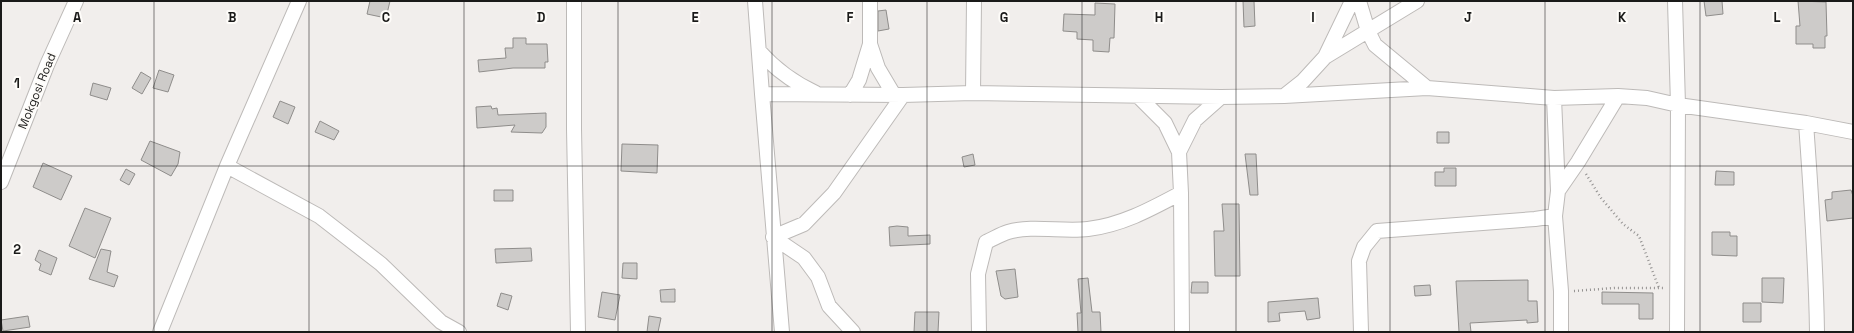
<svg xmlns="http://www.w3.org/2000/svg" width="1854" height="333" viewBox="0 0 1854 333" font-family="'Space Grotesk',sans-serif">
  <rect width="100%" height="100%" fill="#f1eeec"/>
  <path fill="#cdcbc9" stroke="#8f8d8b" d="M 370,1 L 390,1 L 386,18 L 367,14 Z
    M 1243,1 L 1254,1 L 1255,26 L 1244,27 Z
    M 1704,1 L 1722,1 L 1723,14 L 1706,16 Z
    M 1798,1 L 1826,2 L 1827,36 L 1825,36 L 1825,48 L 1813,48 L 1813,44 L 1796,44 L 1796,26 L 1800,26 Z
    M 1095,3 L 1115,4 L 1114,38 L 1110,38 L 1109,52 L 1093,51 L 1093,40 L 1077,39 L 1077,32 L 1063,31 L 1064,14 L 1095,15 Z
    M 886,10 L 889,29 L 878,31 L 878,11 Z
    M 513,38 L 526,38 L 526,44 L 547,44 L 548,62 L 545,62 L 545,68 L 513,68 L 479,72 L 478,60 L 506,58 L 505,48 L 513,48 Z
    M 159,70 L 174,75 L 168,92 L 153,88 Z
    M 141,72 L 151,78 L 142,94 L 132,88 Z
    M 93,83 L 111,88 L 107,100 L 90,95 Z
    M 280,101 L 295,107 L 288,124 L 273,117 Z
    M 491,106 L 492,109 L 497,108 L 498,115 L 546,113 L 546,127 L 542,133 L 511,132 L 515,125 L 477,128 L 476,107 Z
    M 320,121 L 339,131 L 334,140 L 315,132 Z
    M 1437,132 L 1449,132 L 1449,143 L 1437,143 Z
    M 150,141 L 180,152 L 178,164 L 171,176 L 141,160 Z
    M 622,144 L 658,145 L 657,173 L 621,171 Z
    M 973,154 L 975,165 L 964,167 L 962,157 Z
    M 1245,154 L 1256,154 L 1258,195 L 1250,195 Z
    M 43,163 L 72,176 L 61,200 L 33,187 Z
    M 1444,168 L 1456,168 L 1456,186 L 1435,186 L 1435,172 L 1444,172 Z
    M 126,169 L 135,174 L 129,185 L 120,180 Z
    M 1716,171 L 1734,172 L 1734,185 L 1715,185 Z
    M 494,190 L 513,190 L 513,201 L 494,201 Z
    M 1851,190 L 1853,196 L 1853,218 L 1827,221 L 1825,200 L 1832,199 L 1832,192 Z
    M 1222,204 L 1239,204 L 1240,276 L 1215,276 L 1214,231 L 1224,231 Z
    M 85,208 L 111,218 L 95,258 L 69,246 Z
    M 897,226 L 908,227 L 908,236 L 930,235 L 930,244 L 890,246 L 889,227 Z
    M 1712,232 L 1730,232 L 1730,236 L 1737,236 L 1737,256 L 1712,255 Z
    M 531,248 L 532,261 L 496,263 L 495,249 Z
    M 101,249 L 111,251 L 107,272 L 118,276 L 114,287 L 89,279 Z
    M 39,250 L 57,258 L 51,275 L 39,270 L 41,264 L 35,260 Z
    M 623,263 L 637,263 L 637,279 L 622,278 Z
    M 1015,269 L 1018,297 L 1005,299 L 1001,296 L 996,271 Z
    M 1088,278 L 1092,312 L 1100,312 L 1101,332 L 1078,332 L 1077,313 L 1081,313 L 1078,279 Z
    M 1762,278 L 1784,278 L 1783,303 L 1762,302 Z
    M 1528,280 L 1528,301 L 1537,301 L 1538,322 L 1527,323 L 1527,320 L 1470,323 L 1471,332 L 1459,332 L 1456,281 Z
    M 1192,282 L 1208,282 L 1208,293 L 1191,293 Z
    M 1430,285 L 1431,295 L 1415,296 L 1414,286 Z
    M 675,289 L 675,302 L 661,302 L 660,290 Z
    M 602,292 L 620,295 L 615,320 L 598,317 Z
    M 1602,292 L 1653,293 L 1653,319 L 1639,319 L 1639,304 L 1602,304 Z
    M 501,293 L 512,296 L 508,310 L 497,306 Z
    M 1318,298 L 1320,318 L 1307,320 L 1305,311 L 1279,313 L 1280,321 L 1268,322 L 1268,302 Z
    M 1743,303 L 1761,303 L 1761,322 L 1743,322 Z
    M 915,312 L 939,312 L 938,332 L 914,332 Z
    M 28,316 L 30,327 L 3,331 L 1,320 Z
    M 649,316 L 661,318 L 658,332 L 647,332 Z"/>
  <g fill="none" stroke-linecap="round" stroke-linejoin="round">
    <g stroke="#bdbab8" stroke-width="16">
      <path id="minor" d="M 574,1 L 574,129 L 578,332
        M 755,1 L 762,94 L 903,95 L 973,93 L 1221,97 L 1284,96 L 1427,88 L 1554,98 L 1618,96 L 1647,98 L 1678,105 L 1806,123 L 1853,132
        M 870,1 L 870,44 L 878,68 L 894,95
        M 1359,1 L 1368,31 L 1375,45 L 1427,88
        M 1675,1 L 1678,105 L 1677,332
        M 759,51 C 775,69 794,83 816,93
        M 1325,57 L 1417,1
        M 973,93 L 974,1
        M 762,94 L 782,332
        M 850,95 L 859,80 L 870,44
        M 1138,96 L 1165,123 L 1179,152 L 1181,193 L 1182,332
        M 1284,96 L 1303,81 L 1325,57 L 1352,1
        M 1554,98 L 1558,191 L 1555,216 L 1561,291 L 1561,332
        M 1806,123 C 1811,192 1816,262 1817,332
        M 1179,152 L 1195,120 L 1221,97
        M 227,166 L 319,216 L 381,264 L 441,322 L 459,332
        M 1,182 L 47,65 L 76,1
        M 1558,191 L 1578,162 L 1618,96
        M 773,237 L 804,224 L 834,193 L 903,95
        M 773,237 L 804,258 L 818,277 L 829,306 L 853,332
        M 160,332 L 227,166 L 299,1
        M 979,332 L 978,274 L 986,242 C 993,239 1001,234 1008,232 C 1032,225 1063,232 1088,229 C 1122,225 1151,209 1181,193
        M 1361,332 L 1359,261 L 1364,247 L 1377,231 L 1535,219 L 1555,216"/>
    </g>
    <path stroke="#939190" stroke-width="2.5" stroke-dasharray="1 3" stroke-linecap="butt" d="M 1586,174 L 1601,198 L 1623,224 L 1639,236 L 1659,288
      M 1574,291 L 1614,288 L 1665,288"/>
    <use href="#minor" stroke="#fff" stroke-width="14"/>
  </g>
  <path fill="none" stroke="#1a1a19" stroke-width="1" stroke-opacity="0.55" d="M 154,1 L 154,332M 309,1 L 309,332M 464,1 L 464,332M 618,1 L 618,332M 772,1 L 772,332M 927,1 L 927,332M 1082,1 L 1082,332M 1236,1 L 1236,332M 1390,1 L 1390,332M 1545,1 L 1545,332M 1700,1 L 1700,332M 1,166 L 1853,166"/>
  <g text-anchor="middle" stroke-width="4" stroke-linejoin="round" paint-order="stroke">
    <g font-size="12" fill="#1a1a19" stroke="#fefcf9">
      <text transform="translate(37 91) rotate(-68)" y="4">Mokgosi Road</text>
    </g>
  </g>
  <g font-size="13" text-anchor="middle" font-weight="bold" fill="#1a1a19" stroke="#fefcf9" stroke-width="4" stroke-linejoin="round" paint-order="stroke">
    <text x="77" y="22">A</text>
    <text x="232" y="22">B</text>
    <text x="386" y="22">C</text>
    <text x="541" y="22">D</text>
    <text x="695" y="22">E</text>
    <text x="850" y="22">F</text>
    <text x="1004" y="22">G</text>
    <text x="1159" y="22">H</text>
    <text x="1313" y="22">I</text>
    <text x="1468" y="22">J</text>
    <text x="1622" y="22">K</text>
    <text x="1777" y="22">L</text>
    <text x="17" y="88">1</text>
    <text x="17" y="254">2</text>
  </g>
  <rect width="1854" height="333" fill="none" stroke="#1a1a19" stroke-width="4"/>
</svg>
